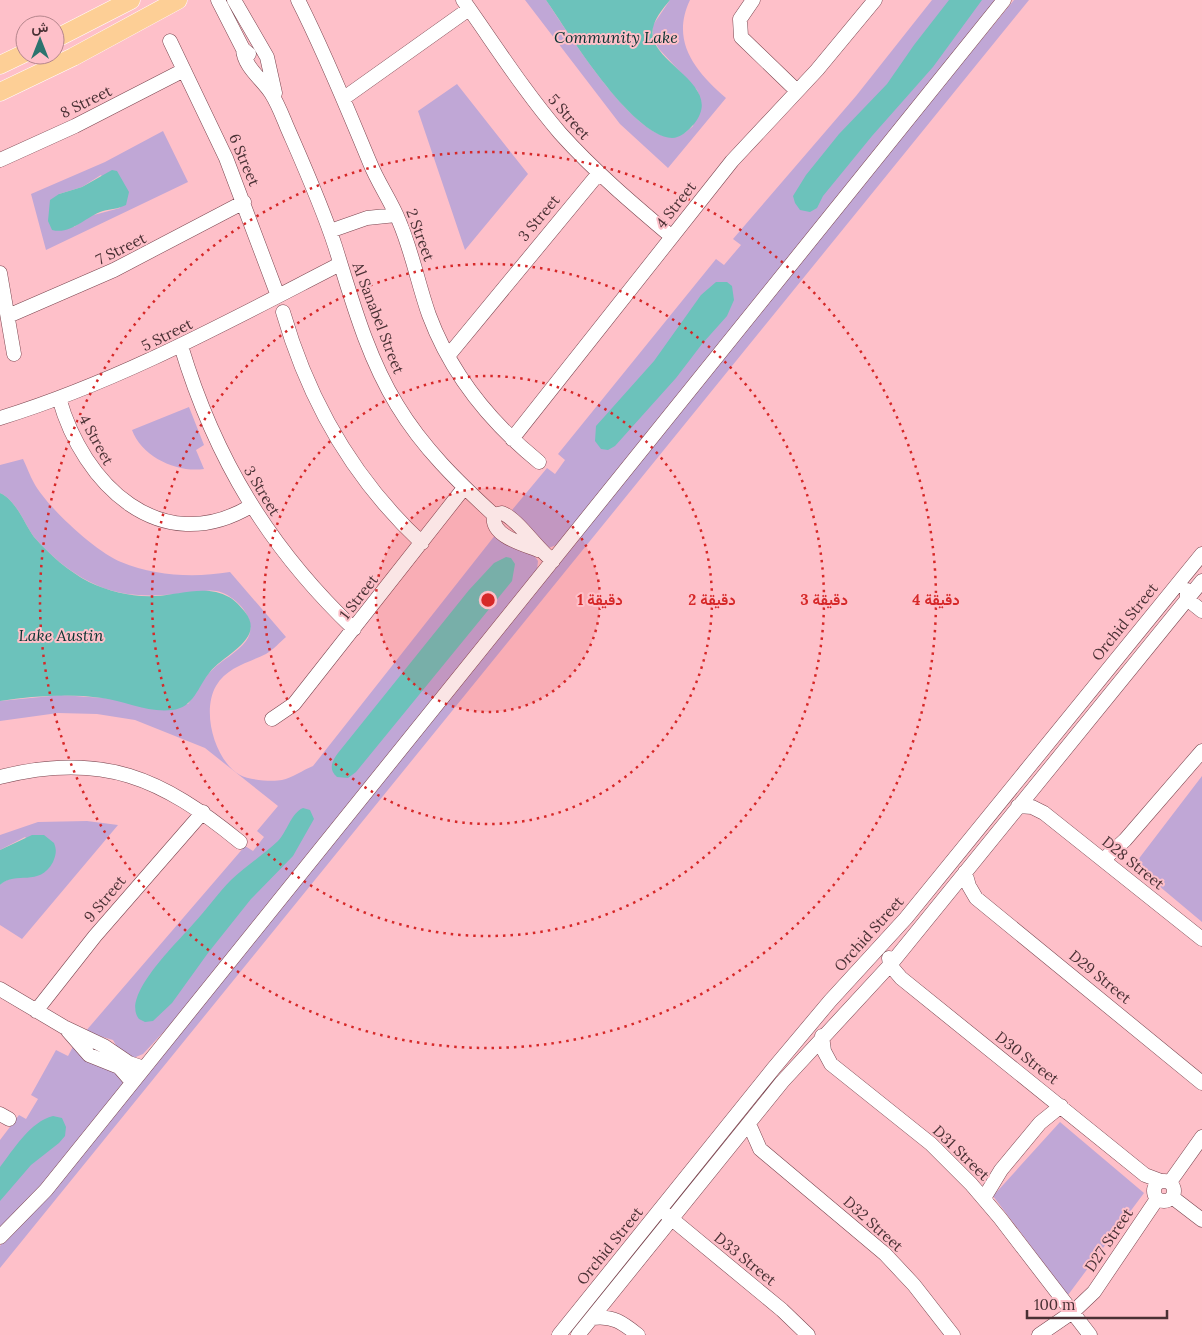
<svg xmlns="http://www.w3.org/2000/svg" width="1202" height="1335" viewBox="0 0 1202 1335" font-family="Lora,Vazirmatn,serif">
  <rect width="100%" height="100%" fill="#fec0c9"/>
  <path fill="#c0a7d6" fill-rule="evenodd" d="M 525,0 L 546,0 C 567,31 634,140 673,137 C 681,137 687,131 693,126 L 699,95 L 697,90 L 659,49 L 653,39 L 653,25 L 670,0 L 690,0 C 670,42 696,72 726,98 L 668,168 L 620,124 Z
    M 932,0 L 998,0 L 559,544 L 546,549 C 531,536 527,523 512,510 L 547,468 L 555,474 L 565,460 L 558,454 L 716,259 L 724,265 L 741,245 L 733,239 L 856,96 Z
    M 1014,0 L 1029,0 L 0,1268 L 0,1246 L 553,561 Z
    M 457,84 L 528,174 L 465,250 L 418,111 Z
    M 163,131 L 188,182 L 46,250 L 31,194 L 105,162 ZM 101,175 L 120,208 L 90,216 L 74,227 L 59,194 L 82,187 Z
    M 189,407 L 204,445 L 196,450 L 204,469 C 177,473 142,457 132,430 Z
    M 23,459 C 27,467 30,476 34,483 C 47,507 96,552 121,562 C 155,576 194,578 230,572 L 286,637 C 280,642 273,650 266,654 C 248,663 227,667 216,686 C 201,712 215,761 240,775 C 249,780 272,782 282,780 C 292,778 303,770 313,766 L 496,534 L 533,554 L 538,561 L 537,570 L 184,1010 L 143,1054 L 131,1059 L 118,1049 L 113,1040 L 85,1032 L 245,846 L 253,851 L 264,837 L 257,831 L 278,806 L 205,748 L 135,720 L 97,714 L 58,713 L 0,721 L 0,701 L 61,695 L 188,704 C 196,694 202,679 212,670 C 222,660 238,652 246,641 C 261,621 235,594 216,591 C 207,589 195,593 186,593 C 152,597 121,598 90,582 C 68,571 50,555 34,537 C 24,523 16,500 0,493 L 0,465 Z
    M 1202,776 L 1202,922 L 1134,865 Z
    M 87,821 L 118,825 L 22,939 L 0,925 L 0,885 C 17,869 33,886 51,864 L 25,837 L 0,850 L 0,835 L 38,822 Z
    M 75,1043 C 89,1052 123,1066 123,1085 L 41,1187 L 0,1228 L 0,1140 L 19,1115 L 26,1119 L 38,1099 L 31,1095 L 56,1050 L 68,1056 Z
    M 1060,1122 L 1144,1193 L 1068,1295 L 993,1196 Z"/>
  <path fill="#6cc2bb" d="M 546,0 L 670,0 C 662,10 650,23 653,37 C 658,66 724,87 694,124 C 688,131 680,138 672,138 C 631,136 568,32 546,0 Z
    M 949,0 L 982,0 L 933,67 L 872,136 L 823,196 L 817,208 L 810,212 L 800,210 L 795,203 L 793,196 L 806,175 L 839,134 L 887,84 L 914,45 Z
    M 112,170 L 117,171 L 129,192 L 126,205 C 118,209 111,209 103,211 C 85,217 71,235 52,230 L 48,221 L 50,200 L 59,194 L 82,187 Z
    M 716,282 L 727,282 L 732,286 L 734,300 L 727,316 L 702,344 L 676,378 L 615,446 L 608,450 L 601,449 L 595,441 L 596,426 L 654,361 L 701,295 Z
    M 0,493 C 16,500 24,523 34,537 C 50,555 68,571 89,582 C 110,592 132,597 155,596 C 179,595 206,584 229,597 C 236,601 240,606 245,612 C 266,639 224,654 210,672 C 198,686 194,708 172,710 C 149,713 124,701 102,698 C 68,693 33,696 0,701 Z
    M 506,557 L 511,558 L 515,564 L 512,581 L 356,772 L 348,778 L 337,777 C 328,769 332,761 338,753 L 469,590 L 494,563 Z
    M 303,808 L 310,810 L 314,819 L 293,856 L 251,899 L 208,953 L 172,1003 L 153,1021 L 145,1022 L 139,1019 C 120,996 179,941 194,923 C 207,909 218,893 231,880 C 246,866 263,855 278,841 C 287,832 291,813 303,808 Z
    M 32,835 L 44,835 L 54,843 C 57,850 56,855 53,862 C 39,888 16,870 0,885 L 0,850 Z
    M 53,1116 L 62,1118 L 66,1127 L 65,1136 L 59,1143 L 31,1165 L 0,1201 L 0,1167 C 13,1150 31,1121 53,1116 Z"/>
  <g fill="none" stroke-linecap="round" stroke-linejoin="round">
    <g stroke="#7a454f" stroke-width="15">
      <path id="minor" d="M 218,0 L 243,49 L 249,54
        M 234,0 L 267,57 L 275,93
        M 298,0 C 325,53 347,108 370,163 C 378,183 391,201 399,221 C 412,251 418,284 429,315 C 451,374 491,423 539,462
        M 463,0 C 495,45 524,91 560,133 C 594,171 633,204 672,237
        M 753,0 L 740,19 L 741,37 L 797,91
        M 170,41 L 226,158 L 278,296
        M 243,49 C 244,67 262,79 271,93 C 278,104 282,115 287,127 C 304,166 322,206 335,246 C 352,300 367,356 397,405 C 423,448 457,481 494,515
        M 344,98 L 469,9
        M 0,160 L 75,126 L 184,70
        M 330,231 L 367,218 L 396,215
        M 0,273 L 14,354
        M 283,312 C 309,402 353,479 422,543
        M 8,316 L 114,270 L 244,202
        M 181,346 C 215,459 269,548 354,629
        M 448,356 L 599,173
        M 59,398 C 83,484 160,560 251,506
        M 0,418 C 120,381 229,321 340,264
        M 512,439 L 732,161 L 817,70 L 875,0
        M 494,515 L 502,513 C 518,519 536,548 553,561
        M 494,515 C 490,536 523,544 538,550
        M 1187,590 L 1187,599 L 1202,611
        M 272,719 L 294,704 L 464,488
        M 0,777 C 102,751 162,778 240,842
        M 1018,806 L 1032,807 L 1044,813 L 1202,939
        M 1103,860 L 1125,840 L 1202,751
        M 965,872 L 969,886 L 976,898 L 1202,1083
        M 889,958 L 890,965 L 901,978 L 1145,1175 L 1161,1181
        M 0,989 L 64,1027 L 104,1046 L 129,1063 L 144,1068
        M 36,1011 L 95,936 L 203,812
        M 68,1031 L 89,1055 L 119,1067 L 132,1082
        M 822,1036 L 824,1051 L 831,1064 L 931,1144 L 971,1184 L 1000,1218 L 1090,1335
        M 0,1114 L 9,1119
        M 749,1124 L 760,1149 L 885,1254 L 914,1285 L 953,1335
        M1154 1191a10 10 0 1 1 20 0a10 10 0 1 1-20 0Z
        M 1170,1182 L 1202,1137
        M 1172,1197 L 1202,1220
        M 984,1198 L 1001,1170 L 1040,1123 L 1061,1106
        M 667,1215 L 782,1310 L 808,1335
        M 0,1237 L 46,1190 L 1004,0
        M 592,1318 C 613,1315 623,1323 638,1335
        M 559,1335 L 773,1069 L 830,1001 L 906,918 L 1202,554
        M 578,1335 L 782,1082 L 890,965 L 1202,581
        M 1039,1335 L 1074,1311 L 1094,1292 L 1157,1199"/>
    </g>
    <g stroke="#fff" stroke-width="19">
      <path id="major" d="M 55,39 L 131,0
        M 0,65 L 25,53
        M 0,92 L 73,57 L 178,0"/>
    </g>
    <use href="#minor" stroke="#fff" stroke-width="14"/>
    <use href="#major" stroke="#fdcf96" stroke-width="18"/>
  </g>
  <circle cx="488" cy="600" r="112" fill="#d62828" fill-opacity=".12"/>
  <g fill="none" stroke="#d62828" stroke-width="2.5" stroke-dasharray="2.5 5">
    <circle cx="488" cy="600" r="112"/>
    <circle cx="488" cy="600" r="224"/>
    <circle cx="488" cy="600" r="336"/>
    <circle cx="488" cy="600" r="448"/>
  </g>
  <g text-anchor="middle" stroke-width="4" stroke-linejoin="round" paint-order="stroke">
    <g font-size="15" fill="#493034" stroke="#fec0c9">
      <text transform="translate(86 102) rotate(-26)" y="5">8 Street</text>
      <text transform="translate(569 117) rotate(49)" y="5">5 Street</text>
      <text transform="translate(244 160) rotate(67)" y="5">6 Street</text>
      <text transform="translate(676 205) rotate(-52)" y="5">4 Street</text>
      <text transform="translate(539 218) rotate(-50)" y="5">3 Street</text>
      <text transform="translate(420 235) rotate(70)" y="5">2 Street</text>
      <text transform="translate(121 249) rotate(-26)" y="5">7 Street</text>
      <text transform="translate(378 318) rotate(69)" y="5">Al Sanabel Street</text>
      <text transform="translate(167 335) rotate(-26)" y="5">5 Street</text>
      <text transform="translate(96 440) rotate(61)" y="5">4 Street</text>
      <text transform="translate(262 491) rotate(59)" y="5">3 Street</text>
      <text transform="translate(359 597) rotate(-52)" y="5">1 Street</text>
      <text transform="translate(1125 622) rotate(-51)" y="5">Orchid Street</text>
      <text transform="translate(1133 863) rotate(39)" y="5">D28 Street</text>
      <text transform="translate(105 899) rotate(-50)" y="5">9 Street</text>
      <text transform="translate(869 934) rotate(-48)" y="5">Orchid Street</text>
      <text transform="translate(1100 977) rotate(39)" y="5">D29 Street</text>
      <text transform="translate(1027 1058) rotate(38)" y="5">D30 Street</text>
      <text transform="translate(961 1153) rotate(44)" y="5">D31 Street</text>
      <text transform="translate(873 1224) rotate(42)" y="5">D32 Street</text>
      <text transform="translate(1109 1240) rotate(-56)" y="5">D27 Street</text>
      <text transform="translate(610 1246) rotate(-51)" y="5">Orchid Street</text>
      <text transform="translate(745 1259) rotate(39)" y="5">D33 Street</text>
    </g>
    <g font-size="16" font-style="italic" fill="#073230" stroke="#fec0c9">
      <text x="616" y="43">Community Lake</text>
      <text x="61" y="641">Lake Austin</text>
    </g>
  </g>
  <circle cx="488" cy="600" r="8" fill="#d62828" stroke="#fec0c9" stroke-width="2.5"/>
  <g font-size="15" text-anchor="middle" font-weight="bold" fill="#d62828" stroke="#fec0c9" stroke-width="4" stroke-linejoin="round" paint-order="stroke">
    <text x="600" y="605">1 دقيقة</text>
    <text x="712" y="605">2 دقيقة</text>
    <text x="824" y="605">3 دقيقة</text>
    <text x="936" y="605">4 دقيقة</text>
  </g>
  <g transform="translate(40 40)"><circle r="24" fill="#fec0c9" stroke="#b6868d"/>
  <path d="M0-4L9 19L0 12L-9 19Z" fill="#2b746f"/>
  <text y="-8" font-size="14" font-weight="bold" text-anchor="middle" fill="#493034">ش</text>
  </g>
  <path d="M1027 1310v8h140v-8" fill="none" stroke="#493034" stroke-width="2.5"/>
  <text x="1034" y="1310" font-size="15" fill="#493034" stroke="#fec0c9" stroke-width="4" paint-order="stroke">100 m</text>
</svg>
